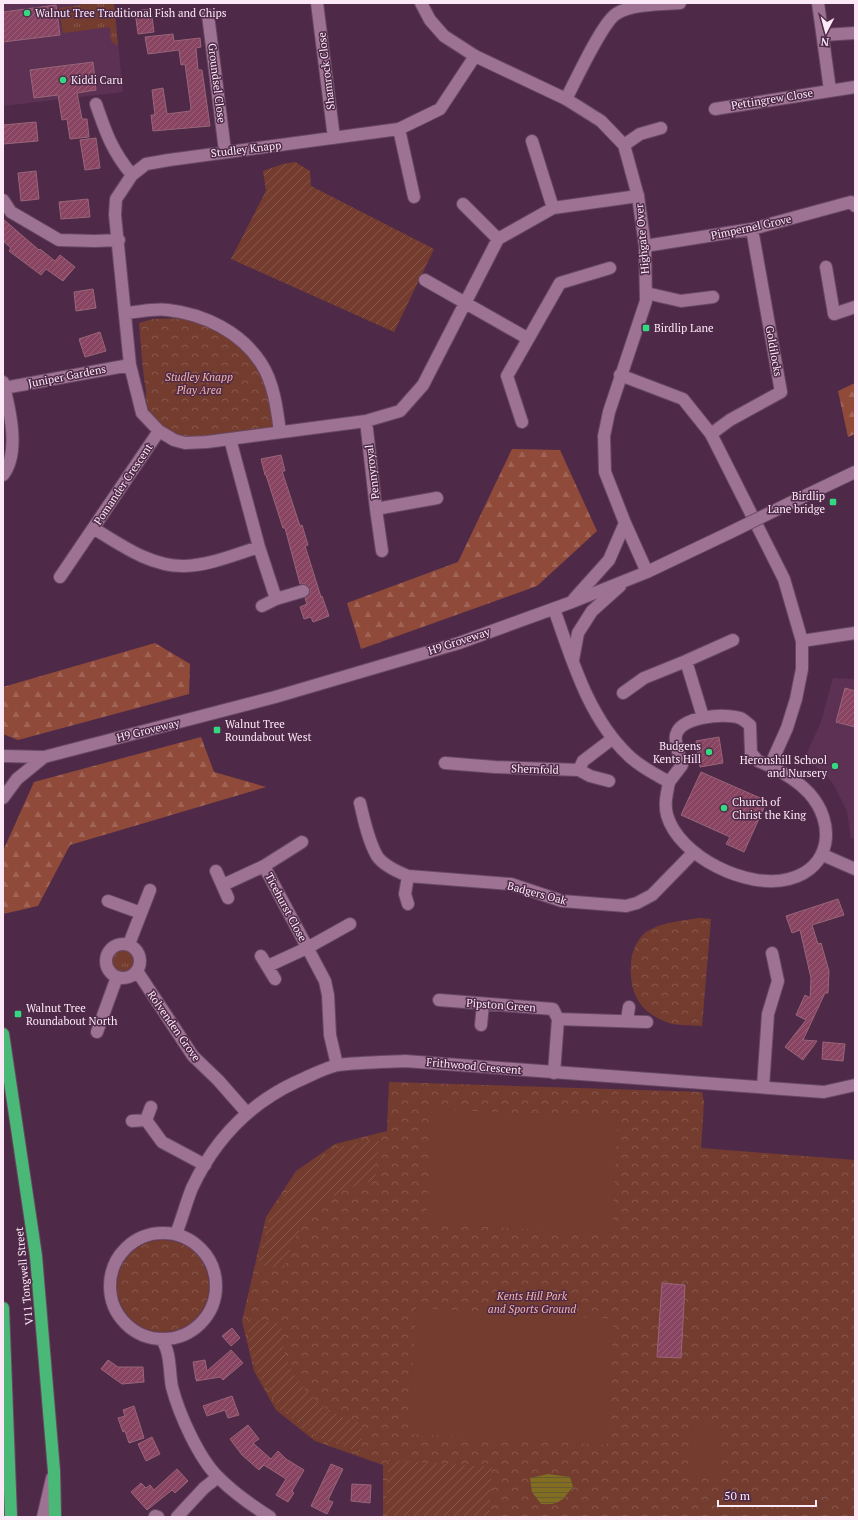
<svg xmlns="http://www.w3.org/2000/svg" width="858" height="1520" viewBox="0 0 858 1520" font-family="'PT Serif',serif">
  <defs>
    <pattern id="grass-tufts" width="24" height="20" patternUnits="userSpaceOnUse"><rect width="24" height="20" fill="#743c2e"/><path d="M3 7l-1-3M5 7V3M7 7l1-3M15 17l-1-3M17 17v-4M19 17l1-3" fill="none" stroke="#89584d"/></pattern>
    <pattern id="forest-firs" width="22" height="20" patternUnits="userSpaceOnUse"><rect width="22" height="20" fill="#904a3a"/><path d="M5 1l3.5 6h-7zM16 11l3.5 6h-7z" fill="#a06457"/></pattern>
    <pattern id="park-crowns" width="20" height="18" patternUnits="userSpaceOnUse"><rect width="20" height="18" fill="#743c2e"/><path d="M2 6a3 3 0 1 1 6 0M12 15a3 3 0 1 1 6 0" fill="none" stroke="#89584d"/></pattern>
    <pattern id="garden-furrows" width="10" height="10" patternUnits="userSpaceOnUse"><rect width="10" height="10" fill="#743c2e"/><path d="M-1 1l2-2M0 10L10 0M9 11l2-2" fill="none" stroke="#89584d"/></pattern>
    <pattern id="water-rules" width="6" height="5" patternUnits="userSpaceOnUse"><rect width="6" height="5" fill="#826e20"/><path d="M0 2.5h6" fill="none" stroke="#675a35"/></pattern>
    <pattern id="building-hatch" width="6" height="6" patternUnits="userSpaceOnUse"><rect width="6" height="6" fill="#884461"/><path d="M-1 1l2-2M0 6l6-6M5 7l2-2" fill="none" stroke="#9a5f78"/></pattern>
  </defs>
  <rect width="100%" height="100%" fill="#4f2a48"/>
  <path fill="#5d3154" d="M 3,3 L 114,3 L 123,92 L 3,106 Z
    M 833,678 L 855,679 L 855,839 L 851,838 L 847,811 L 834,785 L 826,775 L 805,757 L 821,722 Z"/>
  <path fill="url(#grass-tufts)" d="M 81,3 L 114,3 L 118,46 L 111,41 L 110,27 L 63,33 L 59,8 L 81,5 Z
    M111 961a12 12 0 1 1 24 0a12 12 0 1 1-24 0Z"/>
  <path fill="url(#forest-firs)" d="M 855,383 L 855,434 L 848,437 L 838,391 Z
    M 512,449 L 560,450 L 597,531 L 537,586 L 361,649 L 347,603 L 458,562 Z
    M 155,643 L 190,664 L 189,694 L 18,740 L 3,734 L 3,687 Z
    M 201,737 L 214,772 L 266,787 L 70,845 L 38,906 L 3,914 L 3,851 L 34,782 Z"/>
  <path fill="url(#park-crowns)" d="M 153,319 C 162,319 172,318 181,319 C 223,324 261,359 271,400 C 273,409 273,420 273,430 C 237,434 165,454 148,408 C 146,403 146,396 146,390 C 142,368 141,346 139,323 Z
    M 699,918 L 711,919 L 702,1026 C 692,1025 679,1026 669,1023 C 640,1013 629,993 631,964 C 631,953 637,939 646,932 C 661,922 682,921 699,918 Z
    M 389,1082 L 702,1092 L 704,1102 L 701,1148 L 855,1160 L 855,1517 L 383,1517 L 383,1465 L 315,1441 L 276,1410 L 254,1371 L 242,1321 L 266,1217 L 296,1171 L 335,1144 L 387,1131 Z
    M117 1286a46 46 0 1 1 92 0a46 46 0 1 1-92 0Z"/>
  <path fill="url(#garden-furrows)" d="M 295,162 L 310,171 L 311,186 L 434,249 L 394,332 L 231,259 L 266,191 L 263,171 L 283,164 Z
    M 379,1138 L 375,1180 C 323,1193 299,1217 284,1268 L 258,1265 L 269,1218 L 300,1172 L 339,1147 Z
    M 248,1319 L 281,1323 C 282,1332 282,1342 284,1351 C 294,1388 326,1415 362,1423 L 360,1452 L 317,1438 L 278,1408 L 258,1374 L 249,1346 Z
    M 389,1460 L 492,1467 L 489,1517 L 417,1517 L 385,1515 Z"/>
  <path fill="#743c2e" d="M 432,1109 L 618,1118 L 612,1233 L 426,1224 Z
    M 416,1308 L 614,1319 L 607,1445 L 409,1434 Z
    M 692,1421 L 721,1422 L 718,1476 L 690,1475 Z"/>
  <path fill="url(#water-rules)" d="M 548,1474 L 570,1477 L 573,1487 C 561,1501 560,1505 541,1504 L 532,1492 L 530,1478 Z"/>
  <path fill="url(#building-hatch)" stroke="#986579" d="M 56,5 L 60,35 L 3,42 L 3,12 Z
    M 151,9 L 154,32 L 138,34 L 135,11 Z
    M 173,34 L 174,41 L 200,38 L 201,47 L 196,48 L 198,70 L 202,70 L 210,126 L 153,131 L 151,115 L 155,115 L 152,90 L 163,88 L 167,114 L 190,111 L 191,108 L 185,64 L 181,65 L 179,50 L 148,54 L 145,37 Z
    M 93,62 L 96,90 L 77,93 L 82,119 L 87,119 L 89,137 L 70,139 L 67,119 L 62,120 L 58,95 L 34,98 L 30,70 Z
    M 36,122 L 38,141 L 3,144 L 3,125 Z
    M 96,138 L 100,168 L 85,170 L 80,140 Z
    M 36,171 L 39,199 L 21,201 L 18,173 Z
    M 88,199 L 90,217 L 61,219 L 59,202 Z
    M 3,219 L 39,250 L 40,249 L 55,261 L 60,255 L 75,267 L 63,281 L 46,269 L 41,275 L 9,251 L 11,248 L 3,241 Z
    M 93,289 L 96,308 L 76,311 L 74,292 Z
    M 100,332 L 106,351 L 85,357 L 79,339 Z
    M 281,455 L 285,471 L 282,471 L 300,526 L 302,525 L 308,545 L 305,546 L 321,597 L 322,596 L 329,616 L 313,622 L 311,617 L 304,619 L 300,607 L 307,604 L 305,598 L 310,593 L 310,589 L 305,584 L 300,584 L 285,528 L 283,528 L 266,475 L 265,475 L 261,459 Z
    M 845,688 L 855,691 L 855,727 L 836,722 Z
    M 719,737 L 723,763 L 700,767 L 696,741 Z
    M 701,772 L 767,801 L 744,852 L 726,844 L 730,837 L 681,815 Z
    M 838,899 L 844,915 L 812,925 L 818,944 L 821,943 L 829,971 L 828,993 L 825,993 L 803,1040 L 817,1041 L 803,1060 L 785,1047 L 806,1020 L 796,1015 L 805,995 L 810,998 L 811,978 L 800,930 L 792,933 L 786,916 Z
    M 823,1042 L 845,1044 L 843,1061 L 822,1059 Z
    M 662,1283 L 685,1285 L 681,1358 L 657,1357 Z
    M 232,1328 L 240,1338 L 231,1346 L 222,1336 Z
    M 231,1350 L 243,1363 L 223,1380 L 220,1377 L 196,1381 L 198,1379 L 196,1380 L 193,1362 L 205,1360 L 207,1371 Z
    M 108,1360 L 118,1367 L 143,1367 L 144,1382 L 122,1384 L 101,1369 Z
    M 232,1396 L 239,1415 L 228,1418 L 225,1410 L 207,1416 L 203,1406 Z
    M 134,1406 L 144,1438 L 129,1443 L 125,1431 L 123,1432 L 118,1418 L 125,1416 L 123,1410 Z
    M 248,1425 L 259,1439 L 253,1443 L 271,1459 L 278,1451 L 286,1459 L 304,1470 L 292,1491 L 294,1493 L 288,1502 L 276,1495 L 286,1479 L 264,1465 L 259,1470 L 242,1455 L 230,1439 Z
    M 152,1437 L 160,1454 L 146,1461 L 138,1444 Z
    M 331,1464 L 343,1469 L 328,1500 L 333,1502 L 327,1514 L 311,1506 Z
    M 177,1469 L 188,1481 L 175,1493 L 172,1490 L 147,1510 L 131,1492 L 141,1483 L 146,1488 L 150,1485 L 154,1490 Z
    M 352,1484 L 371,1485 L 370,1503 L 351,1501 Z"/>
  <g fill="none" stroke-linecap="round" stroke-linejoin="round">
    <g stroke="#674862" stroke-width="14">
      <path id="street" d="M 317,3 L 334,138
        M 818,3 L 830,90
        M 208,15 L 225,151
        M 823,35 L 855,33
        M 475,56 L 440,109 L 399,129 L 169,160 L 146,164 L 132,175 L 116,199 L 115,215 L 130,365 L 142,413 L 159,431 L 174,440 L 185,443 L 207,442 L 366,421 L 400,411 L 423,385 L 498,239 L 553,208 L 638,196
        M 566,99 C 575,82 602,23 616,14 C 630,4 663,4 680,3
        M 96,104 C 106,133 112,151 132,175
        M 715,109 L 855,87
        M 399,129 L 414,197
        M 532,141 L 553,208
        M 624,145 L 640,134 L 661,128
        M 3,200 L 11,212 L 59,240 L 95,241 L 119,240
        M 463,204 L 498,239
        M 645,246 L 752,229 L 851,202 L 855,206
        M 826,267 L 834,314 L 855,307
        M 425,280 L 527,338
        M 646,293 L 681,301 L 713,297
        M 126,313 C 139,312 155,308 168,310 C 204,314 241,332 261,363 C 274,383 277,409 280,432
        M 3,382 C 9,407 21,452 3,475
        M 4,388 L 130,365
        M 366,421 L 376,509 L 437,498
        M 522,422 L 507,376 L 560,283 L 610,268
        M 711,434 L 730,420 L 781,392 L 752,229
        M 230,439 L 259,547 L 276,599
        M 376,509 L 382,551
        M 93,528 C 121,545 151,567 185,566 C 211,565 236,554 259,547
        M 60,577 L 159,431
        M 262,606 L 276,599 L 303,591
        M 802,641 L 855,633
        M 623,693 L 644,678 L 686,661
        M 703,717 L 686,661 L 733,640
        M 445,763 L 495,767 L 579,770 L 583,761 L 612,739
        M 579,770 L 590,776 L 609,781
        M 669,782 L 682,765 C 680,755 674,745 676,735 C 681,716 725,713 740,718 C 743,719 747,723 750,725 L 751,753 L 758,761 L 770,766
        M 360,803 C 364,820 368,840 377,856 C 383,865 398,872 408,876 L 511,884 L 562,901 L 626,906 L 637,903 L 652,895 L 694,852
        M 264,866 L 325,981 L 328,995 L 330,1035 L 337,1065
        M 216,871 L 228,898
        M 408,876 L 405,894 L 408,904
        M 223,885 L 264,866 L 302,842
        M 108,901 L 141,913
        M106 961a17 17 0 1 1 34 0a17 17 0 1 1-34 0Z
        M 129,944 L 150,890
        M 261,956 L 275,979
        M 268,966 L 307,948 L 350,924
        M 137,971 L 193,1056 L 218,1080 L 247,1113
        M 439,1000 L 553,1009 L 558,1019 L 647,1022
        M 627,1020 L 629,1007
        M 481,1025 L 483,1004
        M 97,1032 L 117,977
        M 554,1073 L 558,1019
        M 763,1087 L 768,1014 L 778,981 L 772,953
        M 146,1120 L 162,1142 L 205,1165
        M 146,1120 L 151,1107
        M 132,1121 L 146,1120
        M 155,1516 L 158,1517
        M 43,1517 L 52,1478
        M 177,1517 L 204,1488 L 218,1477"/>
    </g>
    <g stroke="#674862" stroke-width="14">
      <path id="secondary" d="M 421,3 L 430,20 L 444,36 L 475,56 L 566,99 L 601,121 L 624,145 L 638,196 L 645,246 L 646,301 L 609,412 L 604,436 L 605,472 L 625,523 L 647,572
        M 790,503 L 855,472
        M 574,599 L 609,560 L 625,523
        M 554,609 C 572,659 588,717 628,755 C 640,767 655,774 669,782 C 667,794 664,803 667,815 C 679,857 748,890 789,879 C 832,868 836,823 809,793 C 798,781 784,773 770,766 L 787,728 L 796,699 L 802,669 L 802,641 L 784,579 L 711,434 L 683,399 L 620,375
        M 573,660 L 578,633 L 592,611 L 620,586
        M 3,756 L 44,757 L 275,697 L 459,643 L 572,602 L 647,572 L 731,532
        M 3,798 L 17,779 L 44,757
        M 823,855 L 855,869
        M110 1286a53 53 0 1 1 106 0a53 53 0 1 1-106 0Z
        M 176,1234 C 182,1219 186,1203 192,1188 C 214,1141 249,1104 296,1082 C 310,1076 324,1068 338,1065 C 360,1062 383,1062 405,1061 L 824,1092 L 855,1085
        M 162,1340 C 171,1353 169,1372 172,1387 C 179,1414 199,1459 219,1478 C 235,1494 251,1505 270,1517"/>
    </g>
    <g stroke="#674862" stroke-width="14">
      <path id="highway" d="M 3,1034 L 36,1256 L 54,1471 L 55,1517
        M 3,1308 L 11,1517"/>
    </g>
    <use href="#street" stroke="#9d7293" stroke-width="12"/>
    <use href="#secondary" stroke="#9d7293" stroke-width="12"/>
    <use href="#highway" stroke="#4ab978" stroke-width="12"/>
    <g stroke="#674862" stroke-width="14" stroke-linecap="butt">
      <path id="secondary-bridge" d="M 731,532 L 790,503"/>
    </g>
    <use href="#secondary-bridge" stroke="#9d7293" stroke-width="12"/>
  </g>
  <g fill="#34d881" stroke="#4f2a48" stroke-width="1.5">
    <circle cx="27" cy="13" r="4"/>
    <circle cx="63" cy="80" r="4"/>
    <rect x="642" y="324" width="8" height="8" rx="2"/>
    <rect x="829" y="498" width="8" height="8" rx="2"/>
    <rect x="213" y="726" width="8" height="8" rx="2"/>
    <circle cx="709" cy="752" r="4"/>
    <circle cx="835" cy="766" r="4"/>
    <circle cx="724" cy="808" r="4"/>
    <rect x="14" y="1010" width="8" height="8" rx="2"/>
  </g>
  <g text-anchor="middle" stroke-width="3" stroke-linejoin="round" paint-order="stroke">
    <g font-size="11" fill="#fce9f7" stroke="#4f2a48" text-anchor="start">
      <text x="35" y="17">Walnut Tree Traditional Fish and Chips</text>
      <text x="71" y="84">Kiddi Caru</text>
      <text x="654" y="332">Birdlip Lane</text>
      <text x="825" y="500" text-anchor="end">Birdlip<tspan x="825" dy="13">Lane bridge</tspan></text>
      <text x="225" y="728">Walnut Tree<tspan x="225" dy="13">Roundabout West</tspan></text>
      <text x="701" y="750" text-anchor="end">Budgens<tspan x="701" dy="13">Kents Hill</tspan></text>
      <text x="827" y="764" text-anchor="end">Heronshill School<tspan x="827" dy="13">and Nursery</tspan></text>
      <text x="732" y="806">Church of<tspan x="732" dy="13">Christ the King</tspan></text>
      <text x="26" y="1012">Walnut Tree<tspan x="26" dy="13">Roundabout North</tspan></text>
    </g>
    <g font-size="11" fill="#fce9f7" stroke="#4f2a48">
      <text transform="translate(326 71) rotate(-97)" y="4">Shamrock Close</text>
      <text transform="translate(217 83) rotate(83)" y="4">Groundsel Close</text>
      <text transform="translate(772 99) rotate(-9)" y="4">Pettingrew Close</text>
      <text transform="translate(246 149) rotate(-7)" y="4">Studley Knapp</text>
      <text transform="translate(751 227) rotate(-12)" y="4">Pimpernel Grove</text>
      <text transform="translate(642 239) rotate(-95)" y="4">Highgate Over</text>
      <text transform="translate(774 351) rotate(80)" y="4">Goldilocks</text>
      <text transform="translate(67 376) rotate(-11)" y="4">Juniper Gardens</text>
      <text transform="translate(372 472) rotate(-97)" y="4">Pennyroyal</text>
      <text transform="translate(123 484) rotate(-56)" y="4">Pomander Crescent</text>
      <text transform="translate(459 641) rotate(-18)" y="4">H9 Groveway</text>
      <text transform="translate(148 730) rotate(-14)" y="4">H9 Groveway</text>
      <text transform="translate(535 769) rotate(2)" y="4">Shernfold</text>
      <text transform="translate(537 893) rotate(15)" y="4">Badgers Oak</text>
      <text transform="translate(286 907) rotate(62)" y="4">Ticehurst Close</text>
      <text transform="translate(501 1005) rotate(4)" y="4">Pipston Green</text>
      <text transform="translate(174 1026) rotate(55)" y="4">Rolvenden Grove</text>
      <text transform="translate(474 1066) rotate(5)" y="4">Frithwood Crescent</text>
      <text transform="translate(24 1276) rotate(-96)" y="4">V11 Tongwell Street</text>
    </g>
    <g font-size="11" font-style="italic" fill="#f4b6a6" stroke="#4f2a48">
      <text x="199" y="381">Studley Knapp<tspan x="199" dy="13">Play Area</tspan></text>
      <text x="532" y="1300">Kents Hill Park<tspan x="532" dy="13">and Sports Ground</tspan></text>
    </g>
  </g>
  <rect width="858" height="1520" fill="none" stroke="#fce9f7" stroke-width="8"/>
  <g transform="translate(826 32) rotate(186)" stroke="#4f2a48" stroke-width="3" paint-order="stroke">
  <path d="M0-3L7 15L0 10L-7 15Z" fill="#fce9f7"/>
  <text y="-6" font-size="11" font-weight="bold" text-anchor="middle" fill="#fce9f7">N</text>
  </g>
  <path d="M718 1500v6h98v-6" fill="none" stroke="#fce9f7" stroke-width="2"/>
  <text x="724" y="1500" font-size="12" fill="#fce9f7" stroke="#4f2a48" stroke-width="3" paint-order="stroke">50 m</text>
</svg>
